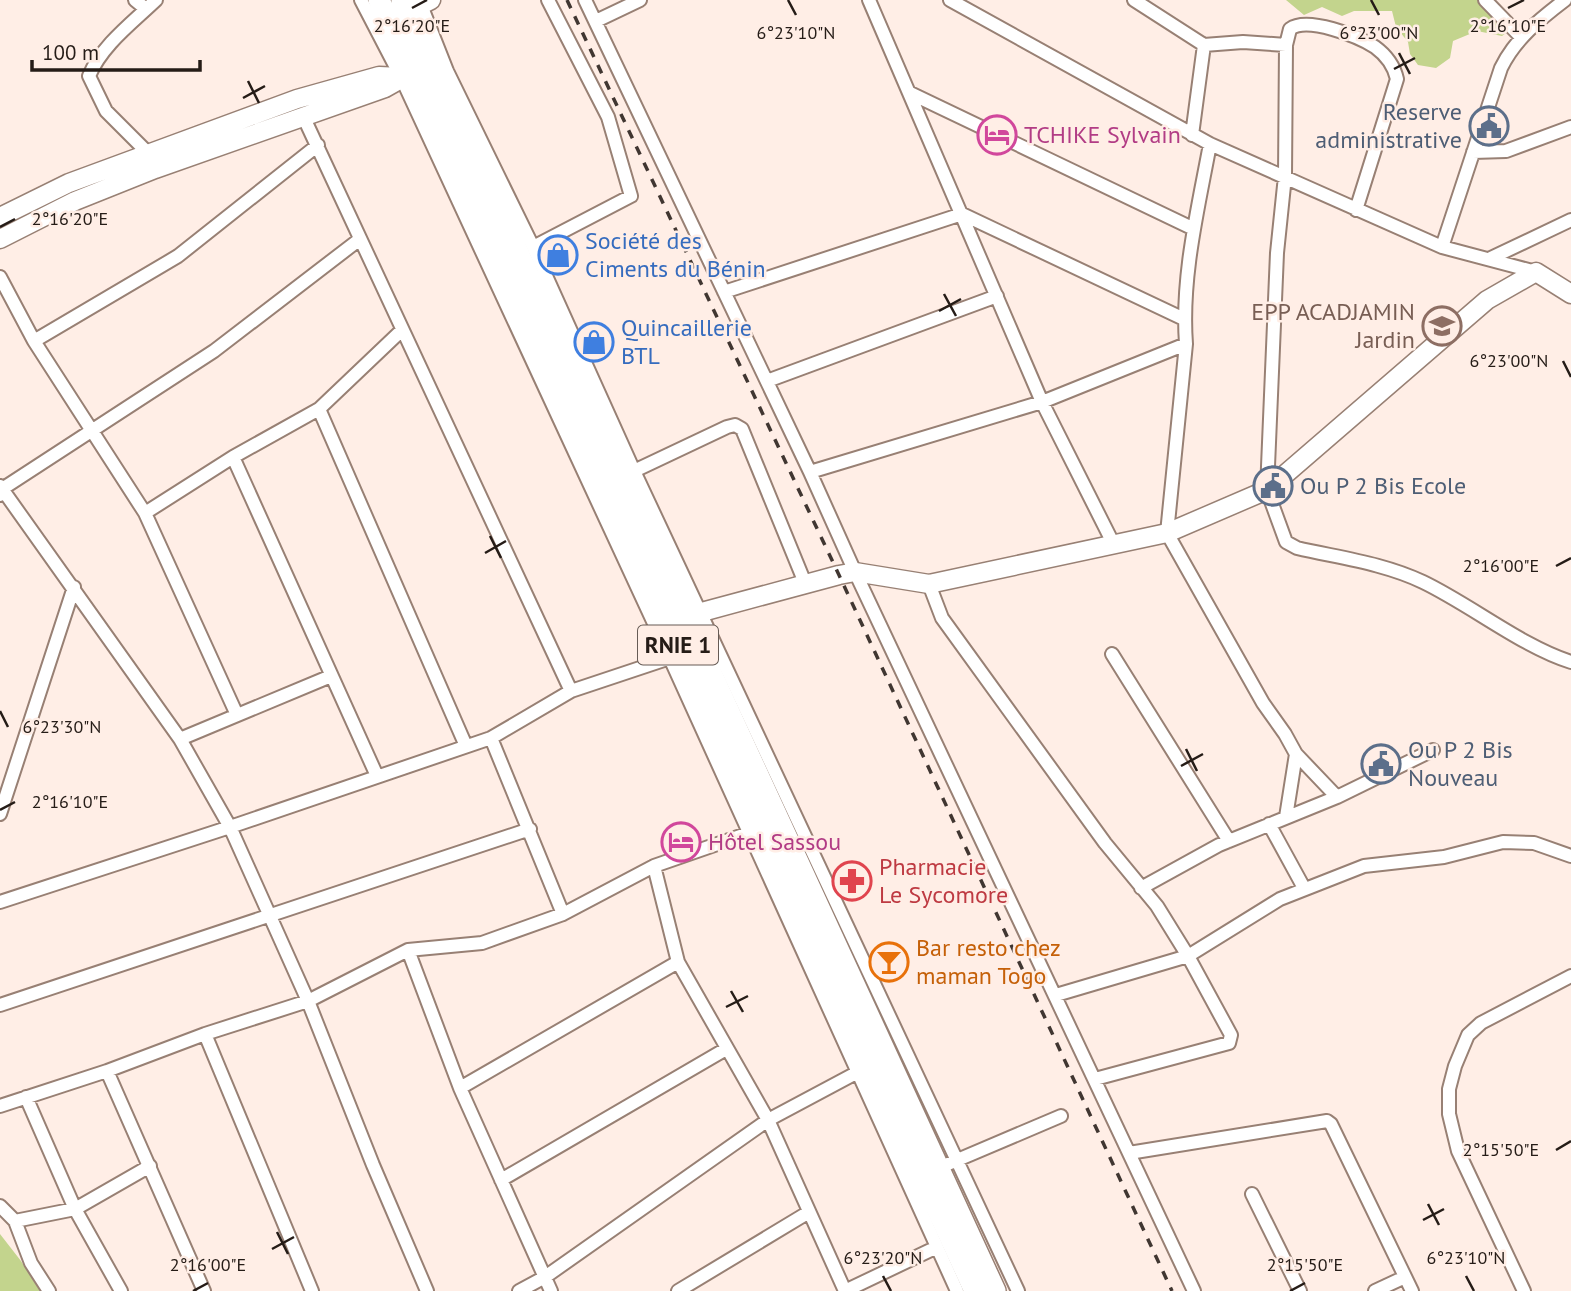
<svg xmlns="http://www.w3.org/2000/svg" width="1571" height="1291" viewBox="0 0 1571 1291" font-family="'PT Sans',sans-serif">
  <rect width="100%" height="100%" fill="#ffeee6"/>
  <path fill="#c3d48d" d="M 1286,0 L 1482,0 L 1510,30 L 1502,36 L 1477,31 L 1453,41 L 1450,58 L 1436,68 L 1418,65 L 1410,54 L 1408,42 L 1396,27 L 1392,11 L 1354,11 L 1342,16 L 1322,7 L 1304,15 Z
    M 0,1234 L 21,1261 L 40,1291 L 0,1291 Z"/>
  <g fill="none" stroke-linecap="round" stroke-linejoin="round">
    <g stroke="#988074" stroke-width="16">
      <path id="street" d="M 135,0 L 146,9
        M 361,0 L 401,77 L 664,645 L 957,1291
        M 419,0 L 447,71 L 533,247 L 634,471 L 1018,1291
        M 585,0 L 810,472 L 855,572 L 1194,1291
        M 869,0 L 1042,402 L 1114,545
        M 950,0 L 1210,144 L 1442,247 L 1536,272
        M 1134,0 L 1204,45 L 1243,42 L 1286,45
        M 1485,0 L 1521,37
        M 596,21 L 640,0
        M 910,93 L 1194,229
        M 304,118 L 571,691
        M 1192,135 L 1204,45
        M 1210,144 C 1198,209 1181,277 1186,344 L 1167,533 L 1263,703 L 1285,734 L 1296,754 L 1337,797
        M 1473,152 L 1506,151 L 1571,127
        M 149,154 L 106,111 L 89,76 C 102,45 132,23 156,0
        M 1356,210 L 1397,79 C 1394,66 1386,55 1375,47 C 1358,36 1307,16 1290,29 L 1286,45 L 1285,176 L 1277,253 L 1267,490 L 1286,542 L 1297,548 C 1340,558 1383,563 1423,582 C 1471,605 1521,646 1571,662
        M 533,247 L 631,196 L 608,117 L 548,0
        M 1442,247 L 1501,68 C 1515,39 1540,19 1565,0
        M 1491,258 L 1571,220
        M 0,277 L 34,341 L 145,513 L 237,715
        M 724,292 L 962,214 L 1184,319
        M 34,341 L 178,256 L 318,145
        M 767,381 L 997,296
        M 319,409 L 466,746
        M 233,457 L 377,776
        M 634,471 L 727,427 L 735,425 L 742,429 L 805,583
        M 810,472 L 1042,402 L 1186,344
        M 0,486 L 180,739 L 230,827 L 308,1001 L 373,1165 L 427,1291
        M 0,495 L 2,489 L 214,351 L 360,239
        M 145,513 L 233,457 L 319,409 L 402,330
        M 929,584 L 942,618 L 1105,843 L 1157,906 L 1188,956 L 1231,1035 L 1229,1043 L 1095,1079
        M 1112,654 L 1229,841
        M 491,738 L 563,914
        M 180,739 L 331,676
        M 0,814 L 74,587
        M 1286,817 L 1296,754
        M 1269,824 L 1304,888
        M 654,866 L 678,962 L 768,1120 L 845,1291
        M 1141,888 L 1219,845 L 1337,797 L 1433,750
        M 0,902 L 230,827 L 491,738 L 571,691 L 670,658
        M 408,950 L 460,1088 L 551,1291
        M 1056,995 L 1188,956 L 1280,899 L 1364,866 L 1444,857 L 1503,842 L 1534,843 L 1571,856
        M 0,1005 L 530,829
        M 205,1034 L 312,1291
        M 107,1071 L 204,1291
        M 460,1088 L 678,962
        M 26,1097 L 75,1209 L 121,1291
        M 0,1106 L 107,1071 L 205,1034 L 308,1001 L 408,950 L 482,943 L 563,914 L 654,866 L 749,833
        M 1129,1153 L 1327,1121 L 1331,1124 L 1412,1291
        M 948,1164 L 1061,1116
        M 501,1180 L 726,1049
        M 1252,1194 L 1300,1291
        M 0,1206 L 15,1221 L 31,1263 L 49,1291
        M 15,1221 L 75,1209 L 150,1166
        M 519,1291 L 545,1277 L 768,1120 L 858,1072
        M 678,1291 L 809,1212
        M 845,1291 L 937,1247
        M 1375,1291 L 1405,1277
        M 1524,1291 L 1458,1151 L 1449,1114 L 1449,1089 L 1455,1066 L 1468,1035 L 1481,1023 L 1571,976"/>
    </g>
    <g stroke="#988074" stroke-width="21">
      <path id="secondary" d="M 395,18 L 431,0
        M 0,217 L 69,183 L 297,99 L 379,76 L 401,77
        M 0,239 L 75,201 L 155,169 L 385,88 L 424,66
        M 687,616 L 839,575 L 855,572 L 929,584 L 1167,533 L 1267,490 L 1487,300 L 1536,272 L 1571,294"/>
    </g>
    <g stroke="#988074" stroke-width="24">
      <path id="highway" d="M 379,0 L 975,1291
        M 402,0 L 995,1291"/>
    </g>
    <use href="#street" stroke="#fff" stroke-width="12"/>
    <use href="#secondary" stroke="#fff" stroke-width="18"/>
    <use href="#highway" stroke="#fff" stroke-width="21"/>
    <path stroke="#403631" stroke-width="3.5" stroke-dasharray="9 9" stroke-linecap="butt" d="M 567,0 L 839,575 L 1172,1291"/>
  </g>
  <path fill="none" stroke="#251c17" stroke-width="2.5" d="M 788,0 L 796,15M 1371,0 L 1379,15M 412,8 L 427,0M 1508,8 L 1524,0M 1399,53 L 1410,74M 1394,69 L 1415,58M 248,81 L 259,103M 243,98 L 265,86M 0,227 L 15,219M 944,294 L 956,316M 939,311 L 961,299M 1563,361 L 1571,377M 490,536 L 501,558M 485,553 L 506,541M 1556,566 L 1571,558M 0,711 L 8,727M 1186,749 L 1197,771M 1181,766 L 1203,754M 0,810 L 15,802M 731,991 L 743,1012M 726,1007 L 748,996M 1556,1150 L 1571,1141M 1428,1204 L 1439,1225M 1423,1220 L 1444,1209M 277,1232 L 288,1254M 272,1249 L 294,1237M 883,1276 L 891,1291M 1466,1276 L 1474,1291M 193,1291 L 208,1283M 1290,1291 L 1305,1283"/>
  <defs>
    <g id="civic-ring" transform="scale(2.0125)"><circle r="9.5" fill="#ffeee6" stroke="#5c6f8a" stroke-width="1.5"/><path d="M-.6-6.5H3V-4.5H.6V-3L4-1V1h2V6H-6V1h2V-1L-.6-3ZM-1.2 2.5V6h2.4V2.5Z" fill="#5c6f8a"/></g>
    <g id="hotel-ring" transform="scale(2.0125)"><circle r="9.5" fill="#ffeee6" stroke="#d1479c" stroke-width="1.5"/><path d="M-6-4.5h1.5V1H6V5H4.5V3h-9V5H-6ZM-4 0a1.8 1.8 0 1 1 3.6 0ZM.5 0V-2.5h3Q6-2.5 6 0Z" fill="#d1479c"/></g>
    <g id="shop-ring" transform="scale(2.0125)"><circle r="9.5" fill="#ffeee6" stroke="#3f7fe0" stroke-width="1.5"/><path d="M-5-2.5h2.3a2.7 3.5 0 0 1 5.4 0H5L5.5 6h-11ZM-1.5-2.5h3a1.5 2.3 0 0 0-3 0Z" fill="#3f7fe0"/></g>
    <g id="school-ring" transform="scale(2.0125)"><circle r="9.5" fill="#ffeee6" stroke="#8d6e63" stroke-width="1.5"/><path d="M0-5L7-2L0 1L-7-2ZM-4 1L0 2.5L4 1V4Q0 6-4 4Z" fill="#8d6e63"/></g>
    <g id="pharmacy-ring" transform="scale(2.0125)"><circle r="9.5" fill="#ffeee6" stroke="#e0444e" stroke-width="1.5"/><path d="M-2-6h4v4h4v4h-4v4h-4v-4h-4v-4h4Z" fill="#e0444e"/></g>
    <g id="bar-ring" transform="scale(2.0125)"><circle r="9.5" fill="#ffeee6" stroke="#e8710a" stroke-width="1.5"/><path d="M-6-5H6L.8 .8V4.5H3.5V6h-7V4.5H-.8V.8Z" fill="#e8710a"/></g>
  </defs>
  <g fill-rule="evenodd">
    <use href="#civic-ring" x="1489" y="126"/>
    <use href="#hotel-ring" x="997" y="135"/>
    <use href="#shop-ring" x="558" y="255"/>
    <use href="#school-ring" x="1442" y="326"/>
    <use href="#shop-ring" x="594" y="342"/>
    <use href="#civic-ring" x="1273" y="486"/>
    <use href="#civic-ring" x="1381" y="764"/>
    <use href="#hotel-ring" x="681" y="842"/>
    <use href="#pharmacy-ring" x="852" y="881"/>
    <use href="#bar-ring" x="889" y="962"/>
  </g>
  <g text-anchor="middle" stroke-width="5" stroke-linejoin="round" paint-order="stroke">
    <rect fill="#ffeee6" stroke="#665b55" stroke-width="2" x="638" y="625.5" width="80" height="39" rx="5"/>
    <g font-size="23" font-weight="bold" fill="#251c17">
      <text x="678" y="653">RNIE 1</text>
    </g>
    <g font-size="24" fill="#4e5e75" stroke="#ffeee6" text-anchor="start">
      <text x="1462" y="120" text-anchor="end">Reserve<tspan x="1462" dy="28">administrative</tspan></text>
      <text x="1300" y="494">Ou P 2 Bis Ecole</text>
      <text x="1408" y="758">Ou P 2 Bis<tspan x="1408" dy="28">Nouveau</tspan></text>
    </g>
    <g font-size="24" fill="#b23c85" stroke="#ffeee6" text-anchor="start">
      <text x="1024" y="143">TCHIKE Sylvain</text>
      <text x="708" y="850">Hôtel Sassou</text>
    </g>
    <g font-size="24" fill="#366cbe" stroke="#ffeee6" text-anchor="start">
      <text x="585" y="249">Société des<tspan x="585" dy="28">Ciments du Bénin</tspan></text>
      <text x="621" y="336">Quincaillerie<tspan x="621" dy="28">BTL</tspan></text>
    </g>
    <g font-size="24" fill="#785e54" stroke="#ffeee6" text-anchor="end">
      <text x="1415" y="320">EPP ACADJAMIN<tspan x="1415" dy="28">Jardin</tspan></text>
    </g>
    <g font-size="24" fill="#be3a42" stroke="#ffeee6" text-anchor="start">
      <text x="879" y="875">Pharmacie<tspan x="879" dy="28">Le Sycomore</tspan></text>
    </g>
    <g font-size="24" fill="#c56008" stroke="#ffeee6" text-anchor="start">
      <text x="916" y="956">Bar resto chez<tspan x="916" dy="28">maman Togo</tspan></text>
    </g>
  </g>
  <g font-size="18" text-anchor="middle" fill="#251c17" stroke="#ffeee6" stroke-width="5" stroke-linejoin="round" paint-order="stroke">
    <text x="412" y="32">2°16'20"E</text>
    <text x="1508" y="32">2°16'10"E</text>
    <text x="1379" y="39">6°23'00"N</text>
    <text x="796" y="39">6°23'10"N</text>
    <text x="70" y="225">2°16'20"E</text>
    <text x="1509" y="367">6°23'00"N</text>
    <text x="1501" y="572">2°16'00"E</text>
    <text x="62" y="733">6°23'30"N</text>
    <text x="70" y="808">2°16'10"E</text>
    <text x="1501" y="1156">2°15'50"E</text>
    <text x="883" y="1264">6°23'20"N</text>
    <text x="1466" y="1264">6°23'10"N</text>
    <text x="208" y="1271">2°16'00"E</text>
    <text x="1305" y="1271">2°15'50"E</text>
  </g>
  <path d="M32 60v10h168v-10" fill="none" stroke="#251c17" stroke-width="3.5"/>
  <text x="42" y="60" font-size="21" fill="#251c17" stroke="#ffeee6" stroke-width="5" paint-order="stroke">100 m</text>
</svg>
